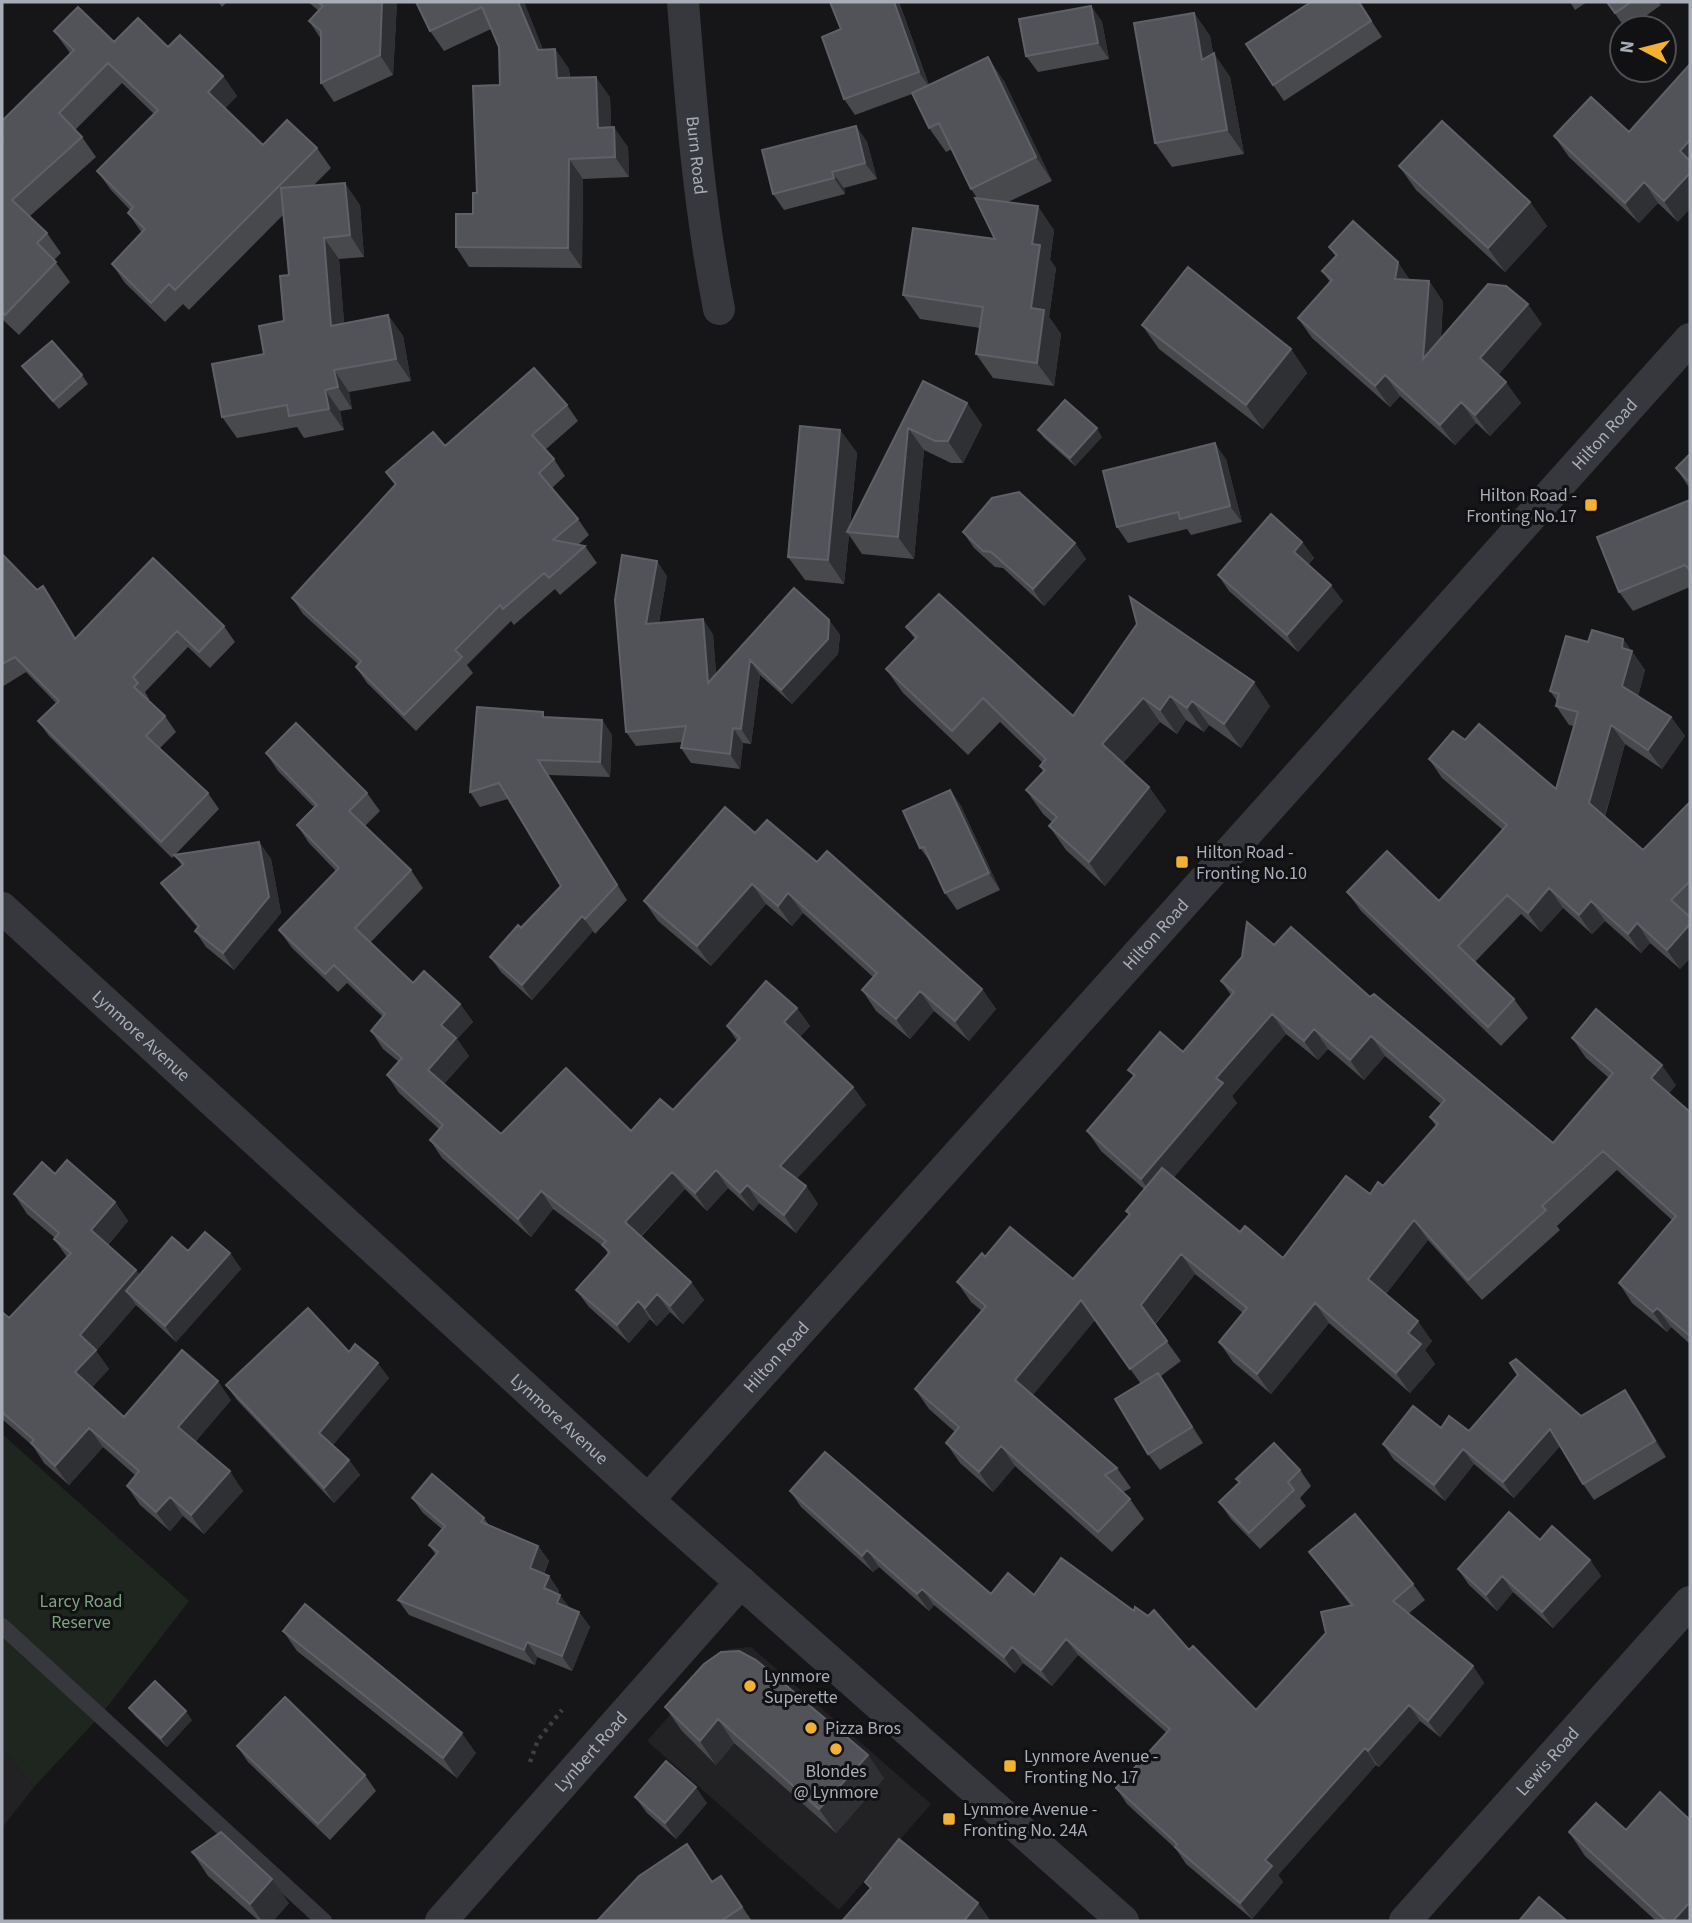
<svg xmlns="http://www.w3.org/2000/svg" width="1692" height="1923" viewBox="0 0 1692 1923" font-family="'Source Sans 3',sans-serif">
  <rect width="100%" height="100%" fill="#161618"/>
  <path fill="#222225" d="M 751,1647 L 931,1804 L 839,1910 L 647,1741 L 728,1649 Z
    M 2,1748 L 34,1787 L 2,1828 Z"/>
  <path fill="#1e261f" d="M 2,1434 L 189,1601 L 100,1716 L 34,1787 L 2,1748 Z"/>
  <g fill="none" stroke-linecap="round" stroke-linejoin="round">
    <path stroke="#3d3f44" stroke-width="4.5" stroke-dasharray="3.5 5" stroke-linecap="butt" d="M 530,1762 L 538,1740 L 562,1710"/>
    <path stroke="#37383d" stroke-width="16" d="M 2,1626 L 324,1921"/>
    <g stroke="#37383d" stroke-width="32">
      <path id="s1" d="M 683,2 C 691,105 699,207 719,309"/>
      <path id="s2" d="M 2,908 L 648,1500 L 1123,1921"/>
      <path id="s3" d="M 648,1500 L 1690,339"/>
      <path id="s4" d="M 441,1921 L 741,1582"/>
      <path id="s5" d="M 1405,1921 L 1690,1602"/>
    </g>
  </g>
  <path fill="#47494d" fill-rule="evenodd" d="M 218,2 L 227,2 L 222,7 Z
    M 308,2 L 397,2 L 393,75 L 334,102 L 321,83 L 321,39 L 309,21 L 319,11 Z
    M 416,2 L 524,2 L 543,50 L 555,49 L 569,69 L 570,78 L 610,97 L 611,127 L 628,147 L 629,177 L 583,179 L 582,268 L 469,267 L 456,247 L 473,214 L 477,193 L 500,85 L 499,47 L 491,29 L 444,51 L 430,31 Z
    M 899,2 L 929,85 L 1004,81 L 1052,181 L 1008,202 L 1054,230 L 1050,260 L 1056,268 L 1049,317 L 1061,334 L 1054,386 L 993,378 L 976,354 L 980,328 L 920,319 L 903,295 L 995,239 L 977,198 L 971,189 L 952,149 L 946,152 L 929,128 L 912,94 L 855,115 L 844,99 L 841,29 Z
    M 1311,2 L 1362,2 L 1360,3 L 1382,37 L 1284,101 L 1273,85 Z
    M 1570,2 L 1587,2 L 1575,10 Z
    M 1607,2 L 1658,2 L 1661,5 L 1629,28 L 1625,28 Z
    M 1091,6 L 1102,22 L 1109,59 L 1038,72 L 1026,56 Z
    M 1194,13 L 1210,36 L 1213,53 L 1230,77 L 1244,154 L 1172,167 L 1155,143 Z
    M 54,31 L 114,42 L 168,47 L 223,76 L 237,96 L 225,108 L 263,145 L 317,148 L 331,168 L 313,186 L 360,205 L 364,257 L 339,259 L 344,323 L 388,315 L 403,336 L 411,381 L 349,392 L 352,409 L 340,411 L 344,430 L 304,438 L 297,427 L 237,438 L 222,417 L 264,354 L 284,321 L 289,275 L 283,215 L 189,310 L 183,304 L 165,322 L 125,283 L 112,264 L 142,233 L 128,213 L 130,210 L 111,190 L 97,171 L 154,114 L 122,83 L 75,130 L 82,137 L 96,157 L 30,216 L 47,233 L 61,253 L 54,260 L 70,282 L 19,335 L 2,319 L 2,121 L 70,53 Z
    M 856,126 L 867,142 L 877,179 L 844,188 L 845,194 L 784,210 L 773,194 Z
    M 1629,132 L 1678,222 L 1658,203 L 1639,223 L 1569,157 L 1554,136 Z
    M 1399,166 L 1530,202 L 1547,226 L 1505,272 L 1416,190 Z
    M 1329,247 L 1410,280 L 1429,281 L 1443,302 L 1441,339 L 1542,324 L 1498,375 L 1521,403 L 1490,436 L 1476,423 L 1455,445 L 1400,396 L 1390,407 L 1312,338 L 1298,318 L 1330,282 L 1322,271 L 1336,257 Z
    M 1142,325 L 1291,349 L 1307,373 L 1263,429 L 1159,349 Z
    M 22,366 L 82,375 L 88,384 L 59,409 L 28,374 Z
    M 923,381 L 967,403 L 982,425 L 963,463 L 951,463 L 924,450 L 914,559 L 862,554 L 849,535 L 844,584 L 805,580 L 788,557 L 840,430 L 857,453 L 850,526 Z
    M 567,405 L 578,421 L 545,450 L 554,459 L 565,476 L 552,488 L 578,519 L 589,535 L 578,545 L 585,546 L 597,563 L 560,595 L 555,589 L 514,625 L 511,621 L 467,665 L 473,673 L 416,731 L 367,683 L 356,667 L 358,664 L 303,614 L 292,598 L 395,485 L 386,472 L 445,446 Z
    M 1038,430 L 1102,437 L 1075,466 L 1044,438 Z
    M 1690,454 L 1690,489 L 1676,468 Z
    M 1226,459 L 1242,522 L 1191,535 L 1187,529 L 1128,543 L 1117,527 Z
    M 1690,500 L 1690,587 L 1633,611 L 1619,592 Z
    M 963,532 L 1075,543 L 1086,559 L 1044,606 L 1003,568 L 995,567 L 974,548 Z
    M 1302,542 L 1314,558 L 1308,565 L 1343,601 L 1298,652 L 1229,591 L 1218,575 Z
    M 2,554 L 37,590 L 43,586 L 54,602 L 76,638 L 224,626 L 235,642 L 210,668 L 188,647 L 145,692 L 149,699 L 148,700 L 165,716 L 176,732 L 160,748 L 208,793 L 219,809 L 175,855 L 259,842 L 271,859 L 281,913 L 234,970 L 206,947 L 195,931 L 197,927 L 173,899 L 161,883 L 182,866 L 175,855 L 172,858 L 49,736 L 38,721 L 56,703 L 26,672 L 2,687 Z
    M 667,576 L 659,623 L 713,634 L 716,674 L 829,620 L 840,635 L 838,654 L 792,704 L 760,675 L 751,744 L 743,743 L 740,769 L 691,763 L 681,748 L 682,742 L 636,746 L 626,732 Z
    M 1137,624 L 1270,706 L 1241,748 L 1209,725 L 1204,732 L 1186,720 L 1177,734 L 1160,722 L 1123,763 L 1149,787 L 1166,811 L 1105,886 L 1066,850 L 1049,826 L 1052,822 L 1043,814 L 1026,790 L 1043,771 L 1040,766 L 1043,763 L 1000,722 L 968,755 L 903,693 L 886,669 L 915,639 L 906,627 L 1073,716 Z
    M 1623,639 L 1645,670 L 1638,696 L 1671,717 L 1685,736 L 1662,769 L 1625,744 L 1605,817 L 1643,850 L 1690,802 L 1690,913 L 1688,915 L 1690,917 L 1690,958 L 1680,969 L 1650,943 L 1641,953 L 1605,921 L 1592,934 L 1563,908 L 1541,932 L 1521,914 L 1475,962 L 1514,999 L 1528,1018 L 1501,1046 L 1361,911 L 1347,892 L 1439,901 L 1503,830 L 1442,778 L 1429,759 L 1465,740 L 1556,789 L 1574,726 L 1569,725 L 1556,706 L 1557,701 L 1550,691 L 1588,642 Z
    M 547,717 L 602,720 L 612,735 L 610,777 L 548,775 L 627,900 L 595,934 L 593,931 L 532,1000 L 501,972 L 490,957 L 561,886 L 508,799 L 480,807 L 470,792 Z
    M 266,753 L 367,793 L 380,811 L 365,826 L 411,870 L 423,888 L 370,943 L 413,983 L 460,1004 L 473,1022 L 457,1039 L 469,1056 L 444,1084 L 501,1134 L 631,1131 L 673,1110 L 737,1041 L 727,1026 L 797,1008 L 810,1026 L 800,1037 L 853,1087 L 866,1105 L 796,1179 L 806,1186 L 818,1204 L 796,1233 L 759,1203 L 753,1211 L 728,1188 L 707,1211 L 685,1189 L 641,1237 L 691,1282 L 704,1300 L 683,1324 L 670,1312 L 657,1326 L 650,1319 L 629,1343 L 589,1307 L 576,1290 L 608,1254 L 604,1247 L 553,1209 L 531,1237 L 442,1158 L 430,1140 L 439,1129 L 399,1093 L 387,1075 L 399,1062 L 383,1049 L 371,1031 L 383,1017 L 347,983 L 338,992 L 292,948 L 279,930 L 336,871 L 309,843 L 297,825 L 314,807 L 278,771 Z
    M 950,790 L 961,806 L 1000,890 L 957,910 L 945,893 L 932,864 L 920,848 Z
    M 755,833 L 817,862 L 982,989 L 996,1009 L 969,1041 L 934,1011 L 910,1039 L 876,1011 L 862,990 L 873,977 L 803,913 L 792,926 L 766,904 L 711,966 L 658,921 L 644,901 Z
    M 1274,945 L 1370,997 L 1553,1143 L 1609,1078 L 1586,1058 L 1572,1038 L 1676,1085 L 1669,1093 L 1690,1112 L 1690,1344 L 1671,1327 L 1667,1332 L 1632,1303 L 1619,1283 L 1672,1220 L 1617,1170 L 1557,1226 L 1560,1230 L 1482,1300 L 1428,1240 L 1386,1294 L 1432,1341 L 1425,1350 L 1435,1364 L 1410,1393 L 1329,1323 L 1271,1394 L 1233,1362 L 1219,1342 L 1243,1313 L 1195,1274 L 1155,1325 L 1181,1361 L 1161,1376 L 1203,1443 L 1160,1470 L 1148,1454 L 1141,1384 L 1095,1320 L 1032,1395 L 1117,1468 L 1131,1488 L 1123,1492 L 1130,1499 L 1144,1519 L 1112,1552 L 1015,1466 L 993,1492 L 960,1463 L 946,1443 L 955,1432 L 929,1409 L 915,1389 L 982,1311 L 971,1302 L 957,1282 L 985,1257 L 1073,1279 L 1129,1215 L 1126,1211 L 1144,1189 L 1101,1151 L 1087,1131 L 1134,1077 L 1128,1070 L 1183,1052 L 1231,995 L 1221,981 ZM 1286,1034 L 1318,1060 L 1328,1049 L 1364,1080 L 1385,1056 L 1441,1104 L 1430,1117 L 1436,1126 L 1383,1186 L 1370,1194 L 1283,1258 L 1240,1232 L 1174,1177 L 1237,1103 L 1232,1096 Z
    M 55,1174 L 115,1202 L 128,1221 L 108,1245 L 136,1270 L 140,1275 L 188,1251 L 230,1253 L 241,1269 L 176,1342 L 136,1305 L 96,1351 L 109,1369 L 92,1387 L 124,1417 L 231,1400 L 195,1442 L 243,1491 L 204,1534 L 183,1516 L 170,1531 L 140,1505 L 127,1486 L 136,1476 L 103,1447 L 69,1485 L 44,1463 L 33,1446 L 2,1419 L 2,1312 L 9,1318 L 67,1257 L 54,1239 L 55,1238 L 27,1214 L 14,1194 Z
    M 349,1352 L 389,1378 L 332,1445 L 349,1460 L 360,1475 L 334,1503 L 237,1400 L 226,1385 Z
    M 1625,1390 L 1636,1406 L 1666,1457 L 1594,1500 L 1583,1484 L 1560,1446 L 1514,1498 L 1474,1464 L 1445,1501 L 1394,1460 L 1383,1444 L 1441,1428 L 1469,1431 L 1581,1416 Z
    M 1300,1470 L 1311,1486 L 1300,1498 L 1306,1506 L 1260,1549 L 1231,1519 L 1219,1502 L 1239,1483 L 1236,1479 Z
    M 790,1491 L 991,1594 L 1034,1595 L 1189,1650 L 1256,1710 L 1351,1606 L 1321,1568 L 1309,1552 L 1413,1584 L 1425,1600 L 1408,1614 L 1473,1666 L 1484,1683 L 1440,1737 L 1420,1721 L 1379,1767 L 1376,1765 L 1278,1875 L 1283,1882 L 1252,1919 L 1186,1864 L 1176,1849 L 1127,1804 L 1116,1788 L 1167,1733 L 1078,1655 L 1052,1686 L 1023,1663 L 1015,1673 L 934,1605 L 929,1611 L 879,1567 L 873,1572 L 801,1507 Z
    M 412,1498 L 484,1518 L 489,1525 L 538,1546 L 549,1561 L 544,1574 L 549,1576 L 559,1591 L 558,1594 L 570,1608 L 579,1612 L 590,1627 L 572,1671 L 537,1657 L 535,1665 L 409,1615 L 398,1600 L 436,1555 L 429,1545 L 442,1529 L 423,1513 Z
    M 1540,1540 L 1590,1560 L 1601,1576 L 1553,1628 L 1513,1592 L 1497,1611 L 1469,1585 L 1458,1569 Z
    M 283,1631 L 476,1753 L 457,1778 L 297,1651 Z
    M 704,1664 L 884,1778 L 836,1833 L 734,1743 L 716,1765 L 682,1731 L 665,1707 Z
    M 129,1708 L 192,1720 L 167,1747 L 135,1716 Z
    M 237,1746 L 365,1775 L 376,1791 L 330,1840 L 248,1762 Z
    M 635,1797 L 707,1803 L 676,1839 L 647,1813 Z
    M 1569,1832 L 1690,1921 L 1656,1921 L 1585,1856 Z
    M 192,1852 L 289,1903 L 273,1921 L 259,1921 L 208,1876 Z
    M 721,1876 L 752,1921 L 597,1921 L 712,1881 Z"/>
  <path fill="#2f3033" d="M 382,2 L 397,2 L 393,75 L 380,55 Z
    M 518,2 L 524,2 L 551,69 L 538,50 Z
    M 894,2 L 899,2 L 930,88 L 919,72 Z
    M 1091,6 L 1102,22 L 1109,59 L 1098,43 Z
    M 1194,13 L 1210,36 L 1219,84 L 1202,60 Z
    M 555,49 L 569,69 L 570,98 L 557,78 Z
    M 1214,53 L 1230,77 L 1244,154 L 1227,130 Z
    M 988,57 L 1004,81 L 1052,181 L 1036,157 Z
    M 223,76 L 237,96 L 222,112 L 208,92 Z
    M 596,77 L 610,97 L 612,147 L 598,128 Z
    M 856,126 L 867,142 L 877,179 L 865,163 Z
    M 614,127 L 628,147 L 629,177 L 615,157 Z
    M 1690,140 L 1690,167 L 1680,151 Z
    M 569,159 L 583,179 L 582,268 L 568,248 Z
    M 832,172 L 844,188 L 845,194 L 834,178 Z
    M 1690,173 L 1690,209 L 1678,222 L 1664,201 Z
    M 1644,182 L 1658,203 L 1639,223 L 1625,203 Z
    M 345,183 L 360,205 L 364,257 L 350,235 Z
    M 1530,202 L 1547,226 L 1505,272 L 1488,248 Z
    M 1038,206 L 1054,230 L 1050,260 L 1056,268 L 1049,317 L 1061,334 L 1054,386 L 1037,363 L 1031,308 L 1032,244 Z
    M 324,238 L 339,259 L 346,347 L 331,326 Z
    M 1398,262 L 1412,283 L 1395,279 Z
    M 1429,281 L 1443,302 L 1438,380 L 1423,359 Z
    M 1528,304 L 1542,324 L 1495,379 L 1480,358 Z
    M 388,315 L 403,336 L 411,381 L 396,359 Z
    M 1291,349 L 1307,373 L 1263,429 L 1246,405 Z
    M 334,370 L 349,392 L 352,409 L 338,387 Z
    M 1385,375 L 1400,396 L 1390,407 L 1375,386 Z
    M 1506,382 L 1521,403 L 1490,436 L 1475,415 Z
    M 325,390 L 340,411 L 344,430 L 329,409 Z
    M 1461,402 L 1476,423 L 1455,445 L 1440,425 Z
    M 967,403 L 982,425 L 963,463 L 948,441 Z
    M 908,428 L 924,450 L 914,559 L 898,537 Z
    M 1097,428 L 1102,437 L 1075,466 L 1070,458 Z
    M 840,430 L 857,453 L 849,532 L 847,532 L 849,535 L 844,584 L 828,560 Z
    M 1215,443 L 1226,459 L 1242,522 L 1230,506 Z
    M 1302,542 L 1314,558 L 1305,569 L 1294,552 Z
    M 1075,543 L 1086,559 L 1044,606 L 1033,589 Z
    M 657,561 L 667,576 L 656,638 L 646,624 Z
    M 1331,585 L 1343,601 L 1298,652 L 1287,635 Z
    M 43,586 L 54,602 L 86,655 L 75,639 Z
    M 703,619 L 713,634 L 718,698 L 708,683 Z
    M 829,620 L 840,635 L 838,654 L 792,704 L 781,690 Z
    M 1623,639 L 1645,670 L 1636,705 L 1622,686 Z
    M 750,660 L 760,675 L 751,744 L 741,729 Z
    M 1254,682 L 1270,706 L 1241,748 L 1224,724 Z
    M 1170,696 L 1186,720 L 1177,734 L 1160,710 Z
    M 1143,698 L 1160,722 L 1118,768 L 1102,744 Z
    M 1192,701 L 1209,725 L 1204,732 L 1187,708 Z
    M 1671,717 L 1685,736 L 1662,769 L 1648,750 Z
    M 602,720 L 612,735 L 610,777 L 600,762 Z
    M 1611,725 L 1625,744 L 1603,822 L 1589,803 Z
    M 733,728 L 743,743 L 740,769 L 730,754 Z
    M 538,760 L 548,775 L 627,900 L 617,885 Z
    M 1149,787 L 1166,811 L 1105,886 L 1089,862 Z
    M 950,790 L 961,806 L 1000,890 L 989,873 Z
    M 259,842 L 271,859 L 281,913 L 234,970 L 223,953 Z
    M 752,884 L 766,904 L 711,966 L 697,946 Z
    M 1549,888 L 1563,908 L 1541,932 L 1528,913 Z
    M 788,893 L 803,913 L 792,926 L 778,906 Z
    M 1591,901 L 1605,921 L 1592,934 L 1579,915 Z
    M 582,916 L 593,931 L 532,1000 L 522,985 Z
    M 1637,923 L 1650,943 L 1641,953 L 1628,934 Z
    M 1690,924 L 1690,958 L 1680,969 L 1667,950 Z
    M 982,989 L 996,1009 L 969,1041 L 955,1021 Z
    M 920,991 L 934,1011 L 910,1039 L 896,1019 Z
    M 460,1004 L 473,1022 L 457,1039 L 469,1056 L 441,1087 L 428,1070 L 441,1025 Z
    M 797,1008 L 810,1026 L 797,1040 L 784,1022 Z
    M 1272,1014 L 1286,1034 L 1232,1096 L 1237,1103 L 1155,1199 L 1141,1179 L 1216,1078 Z
    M 1314,1029 L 1328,1049 L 1318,1060 L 1304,1041 Z
    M 1371,1036 L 1385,1056 L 1364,1080 L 1350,1060 Z
    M 1662,1065 L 1676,1085 L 1665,1098 L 1651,1078 Z
    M 853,1087 L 866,1105 L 792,1184 L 780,1166 Z
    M 716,1170 L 728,1188 L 707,1211 L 695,1193 Z
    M 672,1172 L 685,1189 L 637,1240 L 625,1222 Z
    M 747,1185 L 759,1203 L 753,1211 L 740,1193 Z
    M 806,1186 L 818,1204 L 796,1233 L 784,1215 Z
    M 541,1191 L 553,1209 L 531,1237 L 518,1219 Z
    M 115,1202 L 128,1221 L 104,1249 L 91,1230 Z
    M 1414,1220 L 1428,1240 L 1382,1299 L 1368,1279 Z
    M 230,1253 L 241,1269 L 176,1342 L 165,1326 Z
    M 1181,1254 L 1195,1274 L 1154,1325 L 1141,1305 Z
    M 136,1270 L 150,1289 L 126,1291 L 136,1305 L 96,1351 L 109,1369 L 89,1391 L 75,1372 L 80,1335 Z
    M 691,1282 L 704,1300 L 683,1324 L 670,1306 Z
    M 657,1294 L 670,1312 L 657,1326 L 645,1308 Z
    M 1081,1300 L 1095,1320 L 1029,1400 L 1015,1380 Z
    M 638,1301 L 650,1319 L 629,1343 L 617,1325 Z
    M 1315,1303 L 1329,1323 L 1271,1394 L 1257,1374 Z
    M 1657,1308 L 1671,1327 L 1667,1332 L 1653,1312 Z
    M 1418,1321 L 1432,1341 L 1425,1350 L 1435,1364 L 1410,1393 L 1396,1373 L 1408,1333 Z
    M 378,1363 L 389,1378 L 330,1449 L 319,1433 Z
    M 1158,1373 L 1170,1389 L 1203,1443 L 1192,1427 Z
    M 218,1381 L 231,1400 L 192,1446 L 178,1427 Z
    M 1625,1390 L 1636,1406 L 1666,1457 L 1655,1441 Z
    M 89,1428 L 103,1447 L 69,1485 L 55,1466 Z
    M 1550,1429 L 1561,1445 L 1514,1498 L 1503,1482 Z
    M 1001,1446 L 1015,1466 L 993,1492 L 979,1472 Z
    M 1463,1449 L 1474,1464 L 1445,1501 L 1434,1485 Z
    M 349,1460 L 360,1475 L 334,1503 L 324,1488 Z
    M 230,1471 L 243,1491 L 204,1534 L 191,1515 Z
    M 170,1497 L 183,1516 L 170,1531 L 156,1512 Z
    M 538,1546 L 549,1561 L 540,1583 L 530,1568 Z
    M 867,1550 L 879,1567 L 873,1572 L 862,1556 Z
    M 1590,1560 L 1601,1576 L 1553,1628 L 1542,1612 Z
    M 549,1576 L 559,1591 L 554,1603 L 544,1588 Z
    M 1502,1576 L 1513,1592 L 1497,1611 L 1486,1595 Z
    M 922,1589 L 934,1605 L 929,1611 L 917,1594 Z
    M 560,1595 L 571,1610 L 557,1603 Z
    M 579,1612 L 590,1627 L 572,1671 L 562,1656 Z
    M 1066,1639 L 1078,1655 L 1052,1686 L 1041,1670 Z
    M 527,1642 L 537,1657 L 535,1665 L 524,1650 Z
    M 1012,1647 L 1023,1663 L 1015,1673 L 1004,1657 Z
    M 1473,1666 L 1484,1683 L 1440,1737 L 1428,1721 Z
    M 1409,1705 L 1420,1721 L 1379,1767 L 1368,1751 Z
    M 186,1711 L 192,1720 L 167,1747 L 161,1738 Z
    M 718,1719 L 734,1743 L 716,1765 L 700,1741 Z
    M 462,1733 L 476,1753 L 457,1778 L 443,1758 Z
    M 1365,1748 L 1376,1765 L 1278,1875 L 1283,1882 L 1252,1919 L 1240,1903 L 1265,1860 Z
    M 868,1755 L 884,1778 L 836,1833 L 819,1809 Z
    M 696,1787 L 707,1803 L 676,1839 L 665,1823 Z
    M 272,1879 L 289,1903 L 273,1921 L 262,1921 L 250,1904 Z
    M 1690,1902 L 1690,1921 L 1673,1921 Z
    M 978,1903 L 991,1921 L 964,1921 Z"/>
  <path fill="#525359" stroke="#5f6168" stroke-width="2" d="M 317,2 L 382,2 L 380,55 L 321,83 L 321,31 L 309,21 L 323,6 Z
    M 416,2 L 518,2 L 538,50 L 555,49 L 557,78 L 596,77 L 598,128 L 614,127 L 615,157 L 569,159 L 568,248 L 456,247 L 456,214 L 473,214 L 473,193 L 477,193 L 473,86 L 500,85 L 499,47 L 482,7 L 430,31 Z
    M 830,2 L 894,2 L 919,72 L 844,99 L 822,37 L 841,29 Z
    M 1311,2 L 1359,2 L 1371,21 L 1273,85 L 1246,44 Z
    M 1607,2 L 1631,2 L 1615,13 Z
    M 1091,6 L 1098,43 L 1026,56 L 1019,19 Z
    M 78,7 L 114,42 L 138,18 L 168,47 L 180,35 L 223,76 L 208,92 L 263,145 L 287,120 L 317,148 L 175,290 L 169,284 L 151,303 L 112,264 L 145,229 L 128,213 L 133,207 L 97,171 L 158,110 L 108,63 L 59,113 L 82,137 L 12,200 L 47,233 L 37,243 L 56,262 L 5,315 L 2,312 L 2,143 L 3,141 L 2,140 L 2,121 L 74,50 L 54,31 Z
    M 1194,13 L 1202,60 L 1214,53 L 1227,130 L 1155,143 L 1134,23 Z
    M 988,57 L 1036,157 L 971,189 L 939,123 L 929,128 L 912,93 Z
    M 1690,64 L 1690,140 L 1680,151 L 1690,161 L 1690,173 L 1664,201 L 1644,182 L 1625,203 L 1554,136 L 1591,97 L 1629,132 Z
    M 1442,121 L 1530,202 L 1488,248 L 1399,166 Z
    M 856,126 L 865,163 L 832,172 L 834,178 L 773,194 L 762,150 Z
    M 345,183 L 350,235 L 324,238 L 331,326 L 388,315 L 396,359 L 334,370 L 338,387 L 325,390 L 329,409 L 289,416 L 287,405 L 222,417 L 212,364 L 264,354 L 259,326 L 284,321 L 280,276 L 289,275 L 281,188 Z
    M 975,198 L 1038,206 L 1032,244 L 1040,245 L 1031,308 L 1044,310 L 1037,363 L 976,354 L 983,307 L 903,295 L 913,228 L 995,239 Z
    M 1353,221 L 1398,262 L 1395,279 L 1429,281 L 1423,359 L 1488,284 L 1506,286 L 1528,304 L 1480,358 L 1506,382 L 1475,415 L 1461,402 L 1440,425 L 1385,375 L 1375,386 L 1298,318 L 1332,280 L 1322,271 L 1337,255 L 1329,247 Z
    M 1188,267 L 1291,349 L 1246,405 L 1142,325 Z
    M 52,341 L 82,375 L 53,401 L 22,366 Z
    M 534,368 L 567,405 L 532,435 L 554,459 L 539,473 L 578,519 L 553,540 L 585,546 L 549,578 L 544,573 L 503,609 L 500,605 L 455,650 L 462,657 L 404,715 L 356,667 L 361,661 L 292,598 L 396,484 L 386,472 L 433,432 L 445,446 Z
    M 923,381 L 967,403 L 948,441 L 935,441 L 908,428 L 898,537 L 847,532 Z
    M 1065,400 L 1097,428 L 1070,458 L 1038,430 Z
    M 800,426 L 840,430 L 828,560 L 788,557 Z
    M 1215,443 L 1230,506 L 1180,519 L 1178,512 L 1117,527 L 1103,471 Z
    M 1690,454 L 1690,483 L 1676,468 Z
    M 1019,492 L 1075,543 L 1033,589 L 991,552 L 983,551 L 963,532 L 992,498 Z
    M 1690,500 L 1690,570 L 1685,565 L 1619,592 L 1597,537 Z
    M 1271,514 L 1302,542 L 1294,552 L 1331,585 L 1287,635 L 1218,575 Z
    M 2,554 L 37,590 L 43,586 L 75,639 L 153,558 L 224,626 L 199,652 L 177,631 L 133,677 L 138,683 L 134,687 L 165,716 L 146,736 L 208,793 L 161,842 L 38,721 L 59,701 L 15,657 L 2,664 Z
    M 622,555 L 657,561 L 646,624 L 703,619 L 708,683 L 794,588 L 829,620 L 828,639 L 781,690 L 750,660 L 741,729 L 733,728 L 730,754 L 681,748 L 686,726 L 626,732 L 615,600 Z
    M 939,594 L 1073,716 L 1137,624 L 1130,597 L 1254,682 L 1224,724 L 1192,701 L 1187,708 L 1170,696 L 1160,710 L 1143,698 L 1102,744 L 1149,787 L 1089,862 L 1049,826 L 1057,817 L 1026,790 L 1045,770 L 1040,766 L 1046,759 L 983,698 L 952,731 L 886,669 L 917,637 L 906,627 Z
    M 1592,630 L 1623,639 L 1622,648 L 1632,651 L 1622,686 L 1671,717 L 1648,750 L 1611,725 L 1589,803 L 1643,850 L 1690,802 L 1690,881 L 1671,900 L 1690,917 L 1690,924 L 1667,950 L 1637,923 L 1628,934 L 1591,901 L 1579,915 L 1549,888 L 1528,913 L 1507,895 L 1458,946 L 1514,999 L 1488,1027 L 1347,892 L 1387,851 L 1439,901 L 1507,825 L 1429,759 L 1453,731 L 1465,740 L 1479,724 L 1556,789 L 1578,712 L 1556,706 L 1559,694 L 1550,691 L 1566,636 L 1588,642 Z
    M 477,707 L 543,712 L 543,717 L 602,720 L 600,762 L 538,760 L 617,885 L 585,919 L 582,916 L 522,985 L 490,957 L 518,925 L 521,928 L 561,886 L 499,783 L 470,792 Z
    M 296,723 L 367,793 L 349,811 L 411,870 L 355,928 L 413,983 L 424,971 L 460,1004 L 441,1025 L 456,1038 L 428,1070 L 501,1134 L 566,1068 L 631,1131 L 660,1099 L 673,1110 L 740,1038 L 727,1026 L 766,981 L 797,1008 L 784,1022 L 853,1087 L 780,1166 L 806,1186 L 784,1215 L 747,1185 L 740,1193 L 716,1170 L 695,1193 L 672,1172 L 625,1222 L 691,1282 L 670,1306 L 657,1294 L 645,1308 L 638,1301 L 617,1325 L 576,1290 L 610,1252 L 602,1245 L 606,1241 L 541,1191 L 518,1219 L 430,1140 L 443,1125 L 387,1075 L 402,1058 L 371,1031 L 385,1014 L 334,965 L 325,974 L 279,930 L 339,868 L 297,825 L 317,805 L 266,753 Z
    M 950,790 L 989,873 L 945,893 L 924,847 L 920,848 L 903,811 Z
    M 725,807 L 755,833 L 767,820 L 817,862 L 827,851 L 982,989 L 955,1021 L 920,991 L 896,1019 L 862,990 L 877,973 L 788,893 L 778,906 L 752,884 L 697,946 L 644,901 Z
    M 259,842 L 269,897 L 223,953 L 195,931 L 199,926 L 161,883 L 184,864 L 174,855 Z
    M 1247,922 L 1274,945 L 1291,927 L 1370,997 L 1374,994 L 1553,1143 L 1613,1073 L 1572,1038 L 1596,1009 L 1662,1065 L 1651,1078 L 1690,1112 L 1690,1336 L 1657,1308 L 1653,1312 L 1619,1283 L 1676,1216 L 1603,1151 L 1542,1206 L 1546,1210 L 1468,1280 L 1414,1220 L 1368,1279 L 1418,1321 L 1408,1333 L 1421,1344 L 1396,1373 L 1315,1303 L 1257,1374 L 1219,1342 L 1247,1308 L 1181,1254 L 1141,1305 L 1167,1341 L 1130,1369 L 1081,1300 L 1015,1380 L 1117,1468 L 1105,1475 L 1130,1499 L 1098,1532 L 1001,1446 L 979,1472 L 946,1443 L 959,1427 L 915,1389 L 986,1306 L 957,1282 L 982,1253 L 985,1257 L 1010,1227 L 1073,1279 L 1130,1214 L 1126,1211 L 1162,1168 L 1240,1232 L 1245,1226 L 1283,1258 L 1346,1176 L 1370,1194 L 1378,1182 L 1383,1186 L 1438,1124 L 1430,1117 L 1445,1100 L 1371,1036 L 1350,1060 L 1314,1029 L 1304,1041 L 1272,1014 L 1216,1078 L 1223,1083 L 1141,1179 L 1087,1131 L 1135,1075 L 1128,1070 L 1160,1032 L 1183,1052 L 1234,992 L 1221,981 L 1242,957 Z
    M 67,1160 L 115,1202 L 91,1230 L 136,1270 L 80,1335 L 96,1350 L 75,1372 L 124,1417 L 182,1350 L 218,1381 L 178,1427 L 230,1471 L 191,1515 L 170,1497 L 156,1512 L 127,1486 L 139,1471 L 89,1428 L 55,1466 L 31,1443 L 34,1440 L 2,1412 L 2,1312 L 9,1318 L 71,1253 L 54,1239 L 59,1233 L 14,1194 L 42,1162 L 55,1174 Z
    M 205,1232 L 230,1253 L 165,1326 L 126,1291 L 172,1237 L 188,1251 Z
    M 308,1308 L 349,1352 L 355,1344 L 378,1363 L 319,1433 L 349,1460 L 324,1488 L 226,1385 Z
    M 1516,1359 L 1581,1416 L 1625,1390 L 1655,1441 L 1583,1484 L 1550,1429 L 1503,1482 L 1463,1449 L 1434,1485 L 1383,1444 L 1413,1406 L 1441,1428 L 1449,1416 L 1469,1431 L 1518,1375 L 1510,1363 Z
    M 1158,1373 L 1192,1427 L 1148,1454 L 1115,1399 Z
    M 1274,1443 L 1300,1470 L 1288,1482 L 1294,1490 L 1249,1533 L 1219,1502 L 1240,1482 L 1236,1479 Z
    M 825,1452 L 991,1594 L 1008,1573 L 1034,1595 L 1061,1558 L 1134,1611 L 1135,1607 L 1148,1616 L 1154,1610 L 1189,1650 L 1193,1646 L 1256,1710 L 1326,1633 L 1321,1612 L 1353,1605 L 1309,1552 L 1355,1514 L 1413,1584 L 1393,1601 L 1473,1666 L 1428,1721 L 1409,1705 L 1368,1751 L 1365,1748 L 1265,1860 L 1272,1866 L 1240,1903 L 1175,1847 L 1177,1844 L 1116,1788 L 1170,1729 L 1066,1639 L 1041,1670 L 1012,1647 L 1004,1657 L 922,1589 L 917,1594 L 867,1550 L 862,1556 L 790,1491 Z
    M 432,1474 L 484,1518 L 481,1522 L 538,1546 L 530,1568 L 549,1576 L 544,1588 L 560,1595 L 557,1603 L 579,1612 L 562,1656 L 527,1642 L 524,1650 L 398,1600 L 438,1552 L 429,1545 L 445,1526 L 412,1498 Z
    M 1509,1512 L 1540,1540 L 1552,1526 L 1590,1560 L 1542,1612 L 1502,1576 L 1486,1595 L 1458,1569 Z
    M 305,1604 L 462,1733 L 443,1758 L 283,1631 Z
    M 739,1651 L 756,1660 L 868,1755 L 819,1809 L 718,1719 L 700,1741 L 665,1707 L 704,1664 L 721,1652 Z
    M 155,1681 L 186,1711 L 161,1738 L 129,1708 Z
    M 285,1697 L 365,1775 L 318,1824 L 237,1746 Z
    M 666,1761 L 696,1787 L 665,1823 L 635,1797 Z
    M 1660,1792 L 1690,1820 L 1690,1902 L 1673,1921 L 1666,1921 L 1569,1832 L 1596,1803 L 1626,1830 Z
    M 221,1832 L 272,1879 L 250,1904 L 192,1852 Z
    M 899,1839 L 978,1903 L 964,1921 L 842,1921 L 871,1888 L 865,1882 Z
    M 687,1844 L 712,1882 L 721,1876 L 742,1907 L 721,1921 L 597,1921 L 639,1876 Z
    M 1539,1897 L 1567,1921 L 1519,1921 Z"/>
  <g fill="#f2b134" stroke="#111113" stroke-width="2.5">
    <rect x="1584" y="498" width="14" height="14" rx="3.5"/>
    <rect x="1175" y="855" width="14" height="14" rx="3.5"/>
    <circle cx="750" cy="1686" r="7"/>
    <circle cx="811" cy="1728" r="7"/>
    <circle cx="836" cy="1749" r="7"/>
    <rect x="1003" y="1759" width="14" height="14" rx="3.5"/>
    <rect x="942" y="1812" width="14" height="14" rx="3.5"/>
  </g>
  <g text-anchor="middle" stroke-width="6" stroke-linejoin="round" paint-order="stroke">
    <g font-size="18" fill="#a8adb8" stroke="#111113">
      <text dy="6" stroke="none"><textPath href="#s1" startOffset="154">Burn Road</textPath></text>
      <text dy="6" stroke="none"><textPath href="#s3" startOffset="1432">Hilton Road</textPath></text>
      <text dy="6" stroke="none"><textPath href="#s3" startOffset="760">Hilton Road</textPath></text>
      <text dy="6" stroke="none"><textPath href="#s2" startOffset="189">Lynmore Avenue</textPath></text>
      <text dy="6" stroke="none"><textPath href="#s3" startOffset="192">Hilton Road</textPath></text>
      <text dy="6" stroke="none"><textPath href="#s2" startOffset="756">Lynmore Avenue</textPath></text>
      <text dy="6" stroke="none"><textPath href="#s4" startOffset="226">Lynbert Road</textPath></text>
      <text dy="6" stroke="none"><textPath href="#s5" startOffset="214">Lewis Road</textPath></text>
    </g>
    <g font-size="18" fill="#a8adb8" stroke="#111113" text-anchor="start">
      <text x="1577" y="501" text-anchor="end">Hilton Road -<tspan x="1577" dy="21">Fronting No.17</tspan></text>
      <text x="1196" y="858">Hilton Road -<tspan x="1196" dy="21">Fronting No.10</tspan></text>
      <text x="764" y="1682">Lynmore<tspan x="764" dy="21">Superette</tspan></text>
      <text x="825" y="1734">Pizza Bros</text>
      <text x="1024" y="1762">Lynmore Avenue -<tspan x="1024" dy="21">Fronting No. 17</tspan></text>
      <text x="836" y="1777" text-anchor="middle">Blondes<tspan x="836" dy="21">@ Lynmore</tspan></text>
      <text x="963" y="1815">Lynmore Avenue -<tspan x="963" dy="21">Fronting No. 24A</tspan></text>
    </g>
    <g font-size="18" fill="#7fa381" stroke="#111113">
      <text x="81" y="1607">Larcy Road<tspan x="81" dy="21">Reserve</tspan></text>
    </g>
  </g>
  <rect width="1692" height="1923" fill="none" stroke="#a8adb8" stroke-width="7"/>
  <g transform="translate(1643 49) rotate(277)"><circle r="33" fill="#111113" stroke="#4d4f55" stroke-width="2"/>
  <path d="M0-5L12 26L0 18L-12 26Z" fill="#f2b134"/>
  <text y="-10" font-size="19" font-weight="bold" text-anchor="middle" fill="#a8adb8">N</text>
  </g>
</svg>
